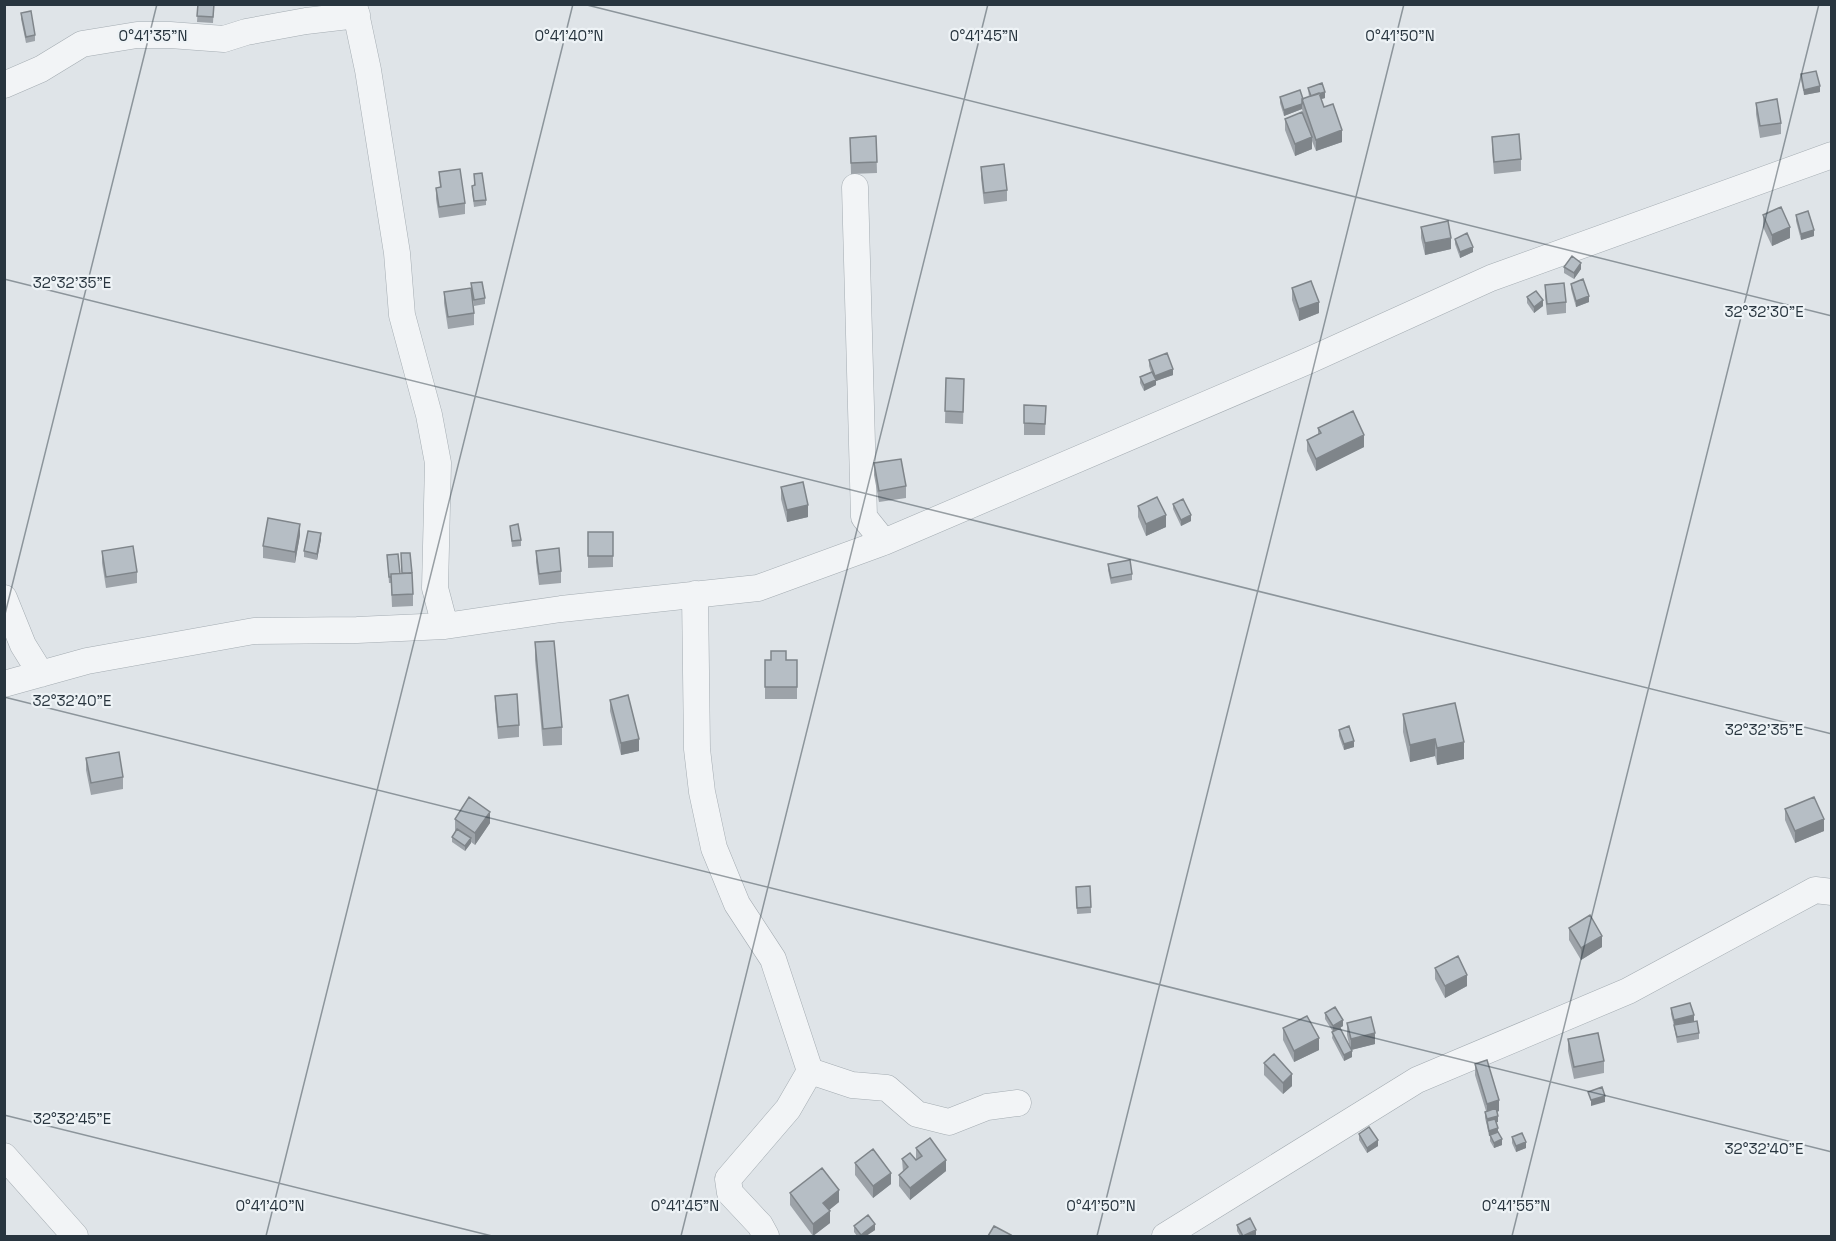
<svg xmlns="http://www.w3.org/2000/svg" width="1836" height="1241" viewBox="0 0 1836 1241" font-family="'Space Grotesk',sans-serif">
  <rect width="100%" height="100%" fill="#dfe4e8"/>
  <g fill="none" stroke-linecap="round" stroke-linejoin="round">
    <g stroke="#a4acb2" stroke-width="27">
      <path id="minor" d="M 354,4 L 368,70 L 397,253 L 402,315 L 429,415 L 438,463 L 435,588 L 445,626
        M 4,85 L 41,69 L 82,44 L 137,35 L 170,35 L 224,39 L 246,32 L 306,21 L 357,15
        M 855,187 L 864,517 L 884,542
        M 695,594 L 697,749 L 702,792 L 714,848 L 737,904 L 773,959 L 810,1071 L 852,1085 L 887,1088 L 917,1114 L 949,1122 L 987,1107 L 1018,1103
        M 4,598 L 23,645 L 41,674
        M 4,684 L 87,661 L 254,631 L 357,630 L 445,626 L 561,609 L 758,588 L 884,542 L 1310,360 L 1491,278 L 1832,155
        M 4,1156 L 75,1236
        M 766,1236 L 760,1225 L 730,1193 L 728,1179 L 788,1109 L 810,1071
        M 1165,1236 L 1417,1080 L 1628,991 L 1815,890 L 1832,892"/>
    </g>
    <use href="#minor" stroke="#f2f4f6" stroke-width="26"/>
  </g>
  <path fill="#9da3a9" d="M 195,4 L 214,4 L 213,23 L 197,22 L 198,5 Z
    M 21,13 L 35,35 L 35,41 L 26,43 L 21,19 Z
    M 1801,74 L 1820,92 L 1804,95 L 1801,80 Z
    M 1308,88 L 1325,98 L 1321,99 L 1324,107 L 1342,142 L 1316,151 L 1312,141 L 1312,149 L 1295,156 L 1285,130 L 1285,119 L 1303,113 L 1302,109 L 1284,116 L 1280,103 L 1280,97 L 1303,99 L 1309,97 Z
    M 1756,103 L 1781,123 L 1781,134 L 1760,138 L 1756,114 Z
    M 876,136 L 877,173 L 851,174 L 850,138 Z
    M 1492,137 L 1521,159 L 1521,171 L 1494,174 L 1492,149 Z
    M 981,167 L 1007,190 L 1007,201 L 984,204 L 981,178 Z
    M 439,172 L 465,203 L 465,214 L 439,218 L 436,199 L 436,188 L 440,187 Z
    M 474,174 L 486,200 L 486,205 L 474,207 L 472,191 L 472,186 L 474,185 Z
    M 1763,215 L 1790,238 L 1772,246 L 1763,227 Z
    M 1796,215 L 1814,236 L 1801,240 L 1796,221 Z
    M 1421,227 L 1451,249 L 1425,255 L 1421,238 Z
    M 1455,239 L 1473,252 L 1460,258 L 1455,244 Z
    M 1564,267 L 1581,269 L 1574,279 L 1564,273 Z
    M 471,283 L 485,298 L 485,304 L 474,306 Z
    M 1571,284 L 1589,302 L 1576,307 L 1571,289 Z
    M 1545,285 L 1566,302 L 1566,313 L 1547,315 L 1545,296 Z
    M 1292,288 L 1319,313 L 1299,321 L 1292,300 Z
    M 444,292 L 474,313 L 474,325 L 448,329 L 444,303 Z
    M 1527,297 L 1543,306 L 1534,313 L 1527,303 Z
    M 1149,360 L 1173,375 L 1156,381 L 1156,385 L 1144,391 L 1140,383 L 1140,377 L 1151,372 L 1149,366 Z
    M 946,378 L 964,390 L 963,424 L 945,423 Z
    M 1024,405 L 1046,406 L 1045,435 L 1024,435 Z
    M 1318,428 L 1364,447 L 1316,471 L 1307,451 L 1307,440 L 1318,434 Z
    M 874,463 L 906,486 L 906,498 L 879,502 L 874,475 Z
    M 781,487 L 808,517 L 787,522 L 781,499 Z
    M 1173,504 L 1191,521 L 1181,526 L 1173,509 Z
    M 1138,506 L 1166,527 L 1146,536 L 1138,517 Z
    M 510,526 L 521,540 L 521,546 L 512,547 Z
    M 588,532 L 613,532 L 613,567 L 588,568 Z
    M 300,535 L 295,563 L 263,558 L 263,546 Z
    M 321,539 L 317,560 L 304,557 L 304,551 Z
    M 102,551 L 137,572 L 137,583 L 106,588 L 102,563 Z
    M 536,551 L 561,571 L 561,583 L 539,585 L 536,562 Z
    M 387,555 L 413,594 L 413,606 L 392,607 L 391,583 L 389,583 Z
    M 1108,564 L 1132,574 L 1132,580 L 1111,584 L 1108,570 Z
    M 535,642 L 562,727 L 562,745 L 543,746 L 535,660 Z
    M 765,660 L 797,660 L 797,699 L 765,699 Z
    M 495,696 L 519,725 L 519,737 L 498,739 L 495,707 Z
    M 610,700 L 639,751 L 621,755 L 610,711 Z
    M 1403,714 L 1464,759 L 1437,765 L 1435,756 L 1410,762 L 1403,732 Z
    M 1339,730 L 1354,747 L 1344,750 L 1339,736 Z
    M 86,758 L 123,777 L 123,789 L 91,795 L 86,770 Z
    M 1785,809 L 1824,831 L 1795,843 L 1785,820 Z
    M 455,819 L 490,823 L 475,845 L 471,842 L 471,843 L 465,851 L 452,842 L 452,837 L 456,831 L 455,831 Z
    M 1090,886 L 1091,913 L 1077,914 L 1076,887 Z
    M 1569,928 L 1602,947 L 1581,960 L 1569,940 Z
    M 1435,968 L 1467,986 L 1445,998 L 1435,979 Z
    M 1671,1008 L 1694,1021 L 1699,1033 L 1699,1039 L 1677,1043 L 1674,1026 L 1671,1014 Z
    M 1325,1013 L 1343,1026 L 1338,1029 L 1350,1048 L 1347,1035 L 1347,1023 L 1375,1044 L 1351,1050 L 1352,1057 L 1344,1061 L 1332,1038 L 1333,1032 L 1325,1019 Z
    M 1283,1028 L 1319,1050 L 1294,1062 L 1283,1040 Z
    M 1568,1039 L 1604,1061 L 1604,1073 L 1574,1079 L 1568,1051 Z
    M 1264,1063 L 1292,1086 L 1283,1094 L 1264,1075 Z
    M 1475,1064 L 1499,1111 L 1497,1112 L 1498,1122 L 1496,1122 L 1498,1132 L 1502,1145 L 1494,1148 L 1490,1141 L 1490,1136 L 1489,1136 L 1487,1126 L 1485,1118 L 1485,1112 L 1486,1111 L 1475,1075 Z
    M 1359,1134 L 1378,1146 L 1367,1153 L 1359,1140 Z
    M 1512,1137 L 1526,1148 L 1516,1152 L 1512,1143 Z
    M 916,1148 L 946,1171 L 910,1200 L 899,1186 L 899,1175 L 903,1172 L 902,1159 L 916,1160 Z
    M 855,1163 L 891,1184 L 873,1198 L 855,1175 Z
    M 790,1193 L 839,1202 L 829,1210 L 830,1223 L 813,1236 L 790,1205 Z
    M 1237,1225 L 1256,1236 L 1240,1236 L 1237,1231 Z
    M 854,1226 L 875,1230 L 866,1236 L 857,1236 L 854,1232 Z"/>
  <path fill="#7f858a" d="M 1820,86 L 1820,92 L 1804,95 L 1804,90 Z
    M 1325,92 L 1325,98 L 1311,102 L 1311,96 Z
    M 1302,104 L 1302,109 L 1284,116 L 1284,110 Z
    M 1342,130 L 1342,142 L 1316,151 L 1316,140 Z
    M 1312,137 L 1312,149 L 1295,156 L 1295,144 Z
    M 1790,227 L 1790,238 L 1772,246 L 1772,235 Z
    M 1814,230 L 1814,236 L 1801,240 L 1801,234 Z
    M 1451,238 L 1451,249 L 1425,255 L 1425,243 Z
    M 1473,247 L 1473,252 L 1460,258 L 1460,252 Z
    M 1581,263 L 1581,269 L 1574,279 L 1574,273 Z
    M 1589,296 L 1589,302 L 1576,307 L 1576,301 Z
    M 1543,300 L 1543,306 L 1534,313 L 1534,307 Z
    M 1319,302 L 1319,313 L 1299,321 L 1299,309 Z
    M 1173,369 L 1173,375 L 1156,381 L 1156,385 L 1144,391 L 1144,385 L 1155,380 L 1155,376 Z
    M 1364,435 L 1364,447 L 1316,471 L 1316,459 Z
    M 808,505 L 808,517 L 787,522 L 787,510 Z
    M 1166,515 L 1166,527 L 1146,536 L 1146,524 Z
    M 1191,515 L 1191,521 L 1181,526 L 1181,520 Z
    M 300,524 L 300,535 L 295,563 L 295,552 Z
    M 321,533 L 321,539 L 317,560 L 317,554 Z
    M 639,739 L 639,751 L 621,755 L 621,743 Z
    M 1435,739 L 1435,756 L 1410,762 L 1410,745 Z
    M 1354,741 L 1354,747 L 1344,750 L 1344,744 Z
    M 1464,742 L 1464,759 L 1437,765 L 1437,748 Z
    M 490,812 L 490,823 L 475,845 L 475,833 Z
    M 1824,819 L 1824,831 L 1795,843 L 1795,831 Z
    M 471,838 L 471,843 L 465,851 L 465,846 Z
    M 1602,936 L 1602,947 L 1581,960 L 1581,948 Z
    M 1467,975 L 1467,986 L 1445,998 L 1445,986 Z
    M 1694,1015 L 1694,1021 L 1674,1026 L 1674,1020 Z
    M 1343,1020 L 1343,1026 L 1333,1032 L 1333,1026 Z
    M 1375,1033 L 1375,1044 L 1351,1050 L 1351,1039 Z
    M 1319,1038 L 1319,1050 L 1294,1062 L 1294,1051 Z
    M 1352,1051 L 1352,1057 L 1344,1061 L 1344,1055 Z
    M 1292,1074 L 1292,1086 L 1283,1094 L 1283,1083 Z
    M 1605,1096 L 1605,1102 L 1591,1106 L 1591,1100 Z
    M 1499,1100 L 1499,1111 L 1487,1115 L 1487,1104 Z
    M 1498,1116 L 1498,1122 L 1487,1125 L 1487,1119 Z
    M 1498,1128 L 1498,1134 L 1489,1136 L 1489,1131 Z
    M 1502,1139 L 1502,1145 L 1494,1148 L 1494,1143 Z
    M 1378,1140 L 1378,1146 L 1367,1153 L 1367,1148 Z
    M 1526,1142 L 1526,1148 L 1516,1152 L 1516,1146 Z
    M 946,1160 L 946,1171 L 910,1200 L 910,1188 Z
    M 891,1173 L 891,1184 L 873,1198 L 873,1186 Z
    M 839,1190 L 839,1202 L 823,1215 L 823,1203 Z
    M 830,1211 L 830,1223 L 813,1236 L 813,1224 Z
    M 875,1224 L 875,1230 L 866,1236 L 861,1236 L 861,1235 Z
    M 1256,1230 L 1256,1236 L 1244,1236 Z"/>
  <path fill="#b6bec5" stroke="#7f858a" stroke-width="1.5" d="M 198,4 L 214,4 L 213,17 L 197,16 Z
    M 31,11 L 35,35 L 26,37 L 21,13 Z
    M 1816,71 L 1820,86 L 1804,90 L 1801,74 Z
    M 1322,83 L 1325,92 L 1311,96 L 1308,88 Z
    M 1300,90 L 1303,99 L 1302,99 L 1302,104 L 1284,110 L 1280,97 Z
    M 1319,93 L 1324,107 L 1333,104 L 1342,130 L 1316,140 L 1302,99 Z
    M 1777,99 L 1781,123 L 1760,126 L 1756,103 Z
    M 1302,112 L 1312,137 L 1295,144 L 1285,119 Z
    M 1519,134 L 1521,159 L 1494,162 L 1492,137 Z
    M 876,136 L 877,162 L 851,163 L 850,138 Z
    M 1004,164 L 1007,190 L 984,193 L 981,167 Z
    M 460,169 L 465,203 L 439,207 L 436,188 L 441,187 L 439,172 Z
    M 482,173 L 486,200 L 474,201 L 472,186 L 475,185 L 474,174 Z
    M 1781,207 L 1790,227 L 1772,235 L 1763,215 Z
    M 1808,211 L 1814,230 L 1801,234 L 1796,215 Z
    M 1448,221 L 1451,238 L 1425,243 L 1421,227 Z
    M 1467,233 L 1473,247 L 1460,252 L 1455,239 Z
    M 1572,256 L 1581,263 L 1574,273 L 1564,267 Z
    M 1583,279 L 1589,296 L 1576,301 L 1571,284 Z
    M 1311,281 L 1319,302 L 1299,309 L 1292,288 Z
    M 482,282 L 485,298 L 474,300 L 471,283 Z
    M 1564,283 L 1566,302 L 1547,304 L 1545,285 Z
    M 471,288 L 474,313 L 448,317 L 444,292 Z
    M 1536,291 L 1543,300 L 1534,307 L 1527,297 Z
    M 1167,353 L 1173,369 L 1155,376 L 1149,360 Z
    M 1152,372 L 1156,380 L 1144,385 L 1140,377 Z
    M 946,378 L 964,379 L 963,412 L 945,411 Z
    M 1024,405 L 1046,406 L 1045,424 L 1024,423 Z
    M 1353,411 L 1364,435 L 1316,459 L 1307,440 L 1321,433 L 1318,428 Z
    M 901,459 L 906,486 L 879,491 L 874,463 Z
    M 803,482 L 808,505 L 787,510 L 781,487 Z
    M 1157,497 L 1166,515 L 1146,524 L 1138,506 Z
    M 1183,499 L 1191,515 L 1181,520 L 1173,504 Z
    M 268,518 L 300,524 L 295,552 L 263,546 Z
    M 518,524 L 521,540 L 512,541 L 510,526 Z
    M 308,531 L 321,533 L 317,554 L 304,551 Z
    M 588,532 L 613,532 L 613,556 L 588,556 Z
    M 133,546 L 137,572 L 106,577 L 102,551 Z
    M 559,548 L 561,571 L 539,574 L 536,551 Z
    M 401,553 L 410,553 L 412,573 L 402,573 Z
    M 398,554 L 400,574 L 391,574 L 391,577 L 389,577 L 387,555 Z
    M 1130,560 L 1132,574 L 1111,578 L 1108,564 Z
    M 412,573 L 413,594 L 392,595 L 391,574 Z
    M 554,641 L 562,727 L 543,729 L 535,642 Z
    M 771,651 L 786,651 L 786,660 L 797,660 L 797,687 L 765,687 L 765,660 L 771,660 Z
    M 517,694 L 519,725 L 498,727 L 495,696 Z
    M 628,695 L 639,739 L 621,743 L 610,700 Z
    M 1455,703 L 1464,742 L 1437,748 L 1435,739 L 1410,745 L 1403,714 Z
    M 1349,726 L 1354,741 L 1344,744 L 1339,730 Z
    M 119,752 L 123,777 L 91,783 L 86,758 Z
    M 469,797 L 490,812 L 475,833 L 455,819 Z
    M 1814,797 L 1824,819 L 1795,831 L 1785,809 Z
    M 457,829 L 471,838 L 465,846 L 452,837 Z
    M 1090,886 L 1091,907 L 1077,908 L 1076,887 Z
    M 1590,915 L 1602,936 L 1581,948 L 1569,928 Z
    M 1458,956 L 1467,975 L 1445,986 L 1435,968 Z
    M 1690,1003 L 1694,1015 L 1674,1020 L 1671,1008 Z
    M 1335,1007 L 1343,1020 L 1333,1026 L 1325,1013 Z
    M 1307,1016 L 1319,1038 L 1294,1051 L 1283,1028 Z
    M 1371,1017 L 1375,1033 L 1351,1039 L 1347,1023 Z
    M 1697,1021 L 1699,1033 L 1677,1037 L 1674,1025 Z
    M 1340,1028 L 1352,1051 L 1344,1055 L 1332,1032 Z
    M 1598,1033 L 1604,1061 L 1574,1067 L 1568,1039 Z
    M 1274,1054 L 1292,1074 L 1283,1083 L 1264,1063 Z
    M 1487,1060 L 1499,1100 L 1487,1104 L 1475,1064 Z
    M 1602,1087 L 1605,1096 L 1591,1100 L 1588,1092 Z
    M 1496,1108 L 1498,1116 L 1487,1119 L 1485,1112 Z
    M 1495,1119 L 1498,1128 L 1489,1131 L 1487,1121 Z
    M 1369,1127 L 1378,1140 L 1367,1148 L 1359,1134 Z
    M 1498,1132 L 1502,1139 L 1494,1143 L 1490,1135 Z
    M 1522,1133 L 1526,1142 L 1516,1146 L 1512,1137 Z
    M 930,1138 L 946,1160 L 910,1188 L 899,1175 L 908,1167 L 902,1159 L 910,1153 L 916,1160 L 922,1156 L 916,1148 Z
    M 873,1149 L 891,1173 L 873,1186 L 855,1163 Z
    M 822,1168 L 839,1190 L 823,1203 L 830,1211 L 813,1224 L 790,1193 Z
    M 868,1215 L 875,1224 L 861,1235 L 854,1226 Z
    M 1250,1218 L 1256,1230 L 1243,1236 L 1237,1225 Z
    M 994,1226 L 1011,1235 L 1010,1236 L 988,1236 Z"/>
  <path fill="none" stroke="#28353f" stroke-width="1.5" stroke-opacity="0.45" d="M 583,4 L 1832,316M 4,279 L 1832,734M 4,618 L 157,4M 4,697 L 1832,1152M 4,1115 L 492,1236M 266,1236 L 573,4M 681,1236 L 988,4M 1097,1236 L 1404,4M 1512,1236 L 1819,4"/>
  <g font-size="15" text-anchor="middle" fill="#28353f" stroke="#eef3f6" stroke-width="4.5" stroke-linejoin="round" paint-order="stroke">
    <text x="153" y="41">0°41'35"N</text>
    <text x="569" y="41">0°41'40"N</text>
    <text x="984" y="41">0°41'45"N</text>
    <text x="1400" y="41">0°41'50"N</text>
    <text x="72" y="288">32°32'35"E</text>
    <text x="1764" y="317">32°32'30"E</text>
    <text x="72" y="706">32°32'40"E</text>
    <text x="1764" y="735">32°32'35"E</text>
    <text x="72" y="1124">32°32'45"E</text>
    <text x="1764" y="1154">32°32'40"E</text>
    <text x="270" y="1211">0°41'40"N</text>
    <text x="685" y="1211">0°41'45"N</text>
    <text x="1101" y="1211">0°41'50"N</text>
    <text x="1516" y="1211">0°41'55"N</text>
  </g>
  <rect width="1836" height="1241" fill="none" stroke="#28353f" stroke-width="12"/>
</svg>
